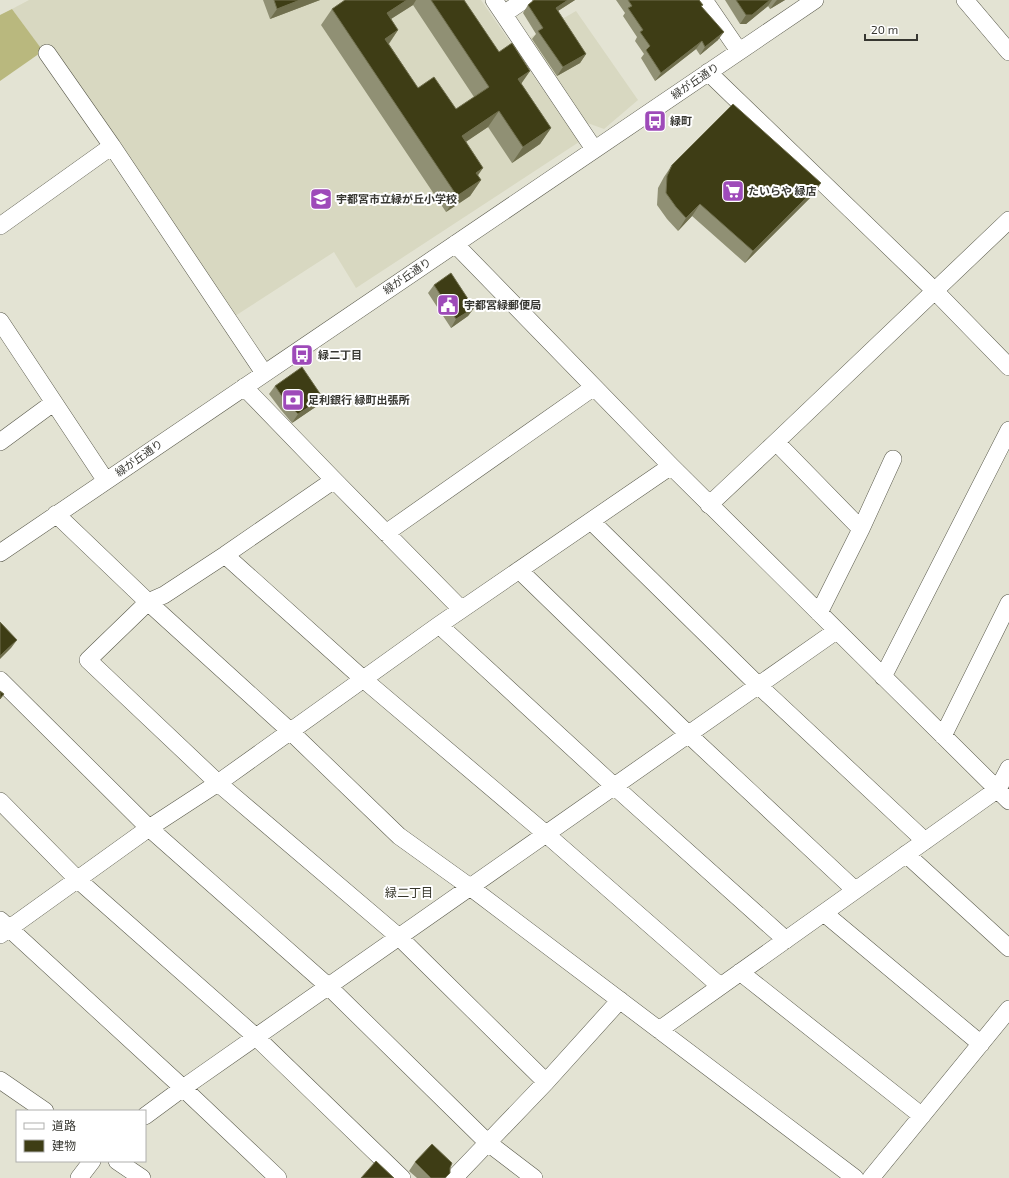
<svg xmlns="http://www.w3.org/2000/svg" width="1009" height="1178" viewBox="0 0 1009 1178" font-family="'Exo 2','Noto Sans JP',sans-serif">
  <rect width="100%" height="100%" fill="#e3e3d3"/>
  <path fill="#d8d8c1" d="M 29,0 L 481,0 L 579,142 L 356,288 L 334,252 L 235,316 L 12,9 Z
    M 576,11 L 638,100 L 604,129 L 582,121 L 526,40 Z"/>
  <path fill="#b9b87e" d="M 12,9 L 43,51 L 0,81 L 0,15 Z"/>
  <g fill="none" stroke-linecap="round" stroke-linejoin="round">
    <g stroke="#5a5a4c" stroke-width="18">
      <path id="minor" d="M 494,0 L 594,149
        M 704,0 L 739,51
        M 965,0 L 1009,52
        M 504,14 L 524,0
        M 47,53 L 112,146
        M 708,72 L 934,290 L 1009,367
        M 0,226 L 112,146 L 264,373
        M 455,244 L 671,466 L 1009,801
        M 0,321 L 106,481
        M 244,387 L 334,480 L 461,609
        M 0,442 L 53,403
        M 776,442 L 861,529
        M 334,480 L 225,555 L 164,595 L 148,602 L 88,660 L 218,783 L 399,937 L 546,1082
        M 709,505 L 776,442 L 1009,220
        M 56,514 L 148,602 L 290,731 L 399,836 L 470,887 L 855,1178
        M 591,521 L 758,685 L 925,841
        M 386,533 L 594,387
        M 0,553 L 815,0
        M 225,555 L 362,678 L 546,834 L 720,986
        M 519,570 L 688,734 L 855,890
        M 819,613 L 861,529 L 893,459
        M 439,625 L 614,786 L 786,940
        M 883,677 L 1009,430
        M 0,680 L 149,828 L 328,986 L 487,1142 L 534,1178
        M 943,736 L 1009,603
        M 0,801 L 77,879 L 256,1037 L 402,1178
        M 906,854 L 1009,948
        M 824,913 L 981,1044
        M 0,920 L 183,1088 L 278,1178
        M 0,935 L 149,828 L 218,783 L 439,625 L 671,466
        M 740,972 L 922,1116
        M 659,1030 L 998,789 L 1009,768
        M 0,1080 L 45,1111
        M 145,1116 L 183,1088 L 836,631
        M 117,1161 L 142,1178
        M 79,1178 L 92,1161
        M 454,1178 L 546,1082 L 620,1000
        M 871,1178 L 1009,1009"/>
    </g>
    <use href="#minor" stroke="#fff" stroke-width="17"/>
  </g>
  <path fill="#909074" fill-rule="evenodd" d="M 263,0 L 320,0 L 270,19 Z
    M 345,0 L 464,0 L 499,52 L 530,71 L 521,83 L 551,128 L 540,144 L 512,163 L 488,127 L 466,141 L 478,175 L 481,180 L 470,196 L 446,212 L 321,25 L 332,9 ZM 413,5 L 474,97 L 456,109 L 418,88 L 389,44 L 398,30 L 391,19 Z
    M 534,0 L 575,0 L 558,11 L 586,54 L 580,63 L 557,76 L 532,39 L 536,34 L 523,13 L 528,5 Z
    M 616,0 L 699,0 L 703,5 L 701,6 L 718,40 L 700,55 L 696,49 L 655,81 L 641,58 L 644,54 L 635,41 L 637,37 L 623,16 L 625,13 Z
    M 725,0 L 785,0 L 770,9 L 768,6 L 746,24 L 740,24 Z
    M 672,165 L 821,183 L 813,195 L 745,263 L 692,216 L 678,231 L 667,219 L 657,205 L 658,188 L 664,177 Z
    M 434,285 L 474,308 L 468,316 L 451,328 L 428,293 Z
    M 275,386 L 317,406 L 292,423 L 281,410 L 269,394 Z
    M 415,1162 L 450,1168 L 446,1178 L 417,1178 L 409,1171 Z"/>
  <path fill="#706f4e" d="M 300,0 L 320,0 L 270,19 L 277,9 Z
    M 407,0 L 416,0 L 413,5 L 375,29 L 387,13 Z
    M 568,0 L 575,0 L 550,16 L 556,8 Z
    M 770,0 L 772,0 L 768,6 L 746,24 L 740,24 L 746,15 Z
    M 777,0 L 785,0 L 770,9 L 776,1 Z
    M 398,30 L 387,46 L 385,39 Z
    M 724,32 L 718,40 L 700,55 L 705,47 Z
    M 702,41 L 696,49 L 655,81 L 661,73 Z
    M 586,54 L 580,63 L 557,76 L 563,67 Z
    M 530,71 L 519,87 L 518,79 Z
    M 499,111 L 488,127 L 451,152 L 462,136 Z
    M 551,128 L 540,144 L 512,163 L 523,147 Z
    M 483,168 L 472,184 L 476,173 Z
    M 481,180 L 470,196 L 446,212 L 457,196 Z
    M 821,183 L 813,195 L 745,263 L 753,251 Z
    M 700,204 L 692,216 L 678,231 L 686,218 Z
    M 474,308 L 468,316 L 451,328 L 456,319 Z
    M 323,398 L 317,406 L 292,423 L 298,414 Z
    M 17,640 L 11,648 L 0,659 L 0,656 Z"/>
  <path fill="#3e3d15" stroke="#706f4e" d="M 274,0 L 300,0 L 277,9 Z
    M 345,0 L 407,0 L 387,13 L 398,30 L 385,39 L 418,88 L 434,77 L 456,109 L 489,87 L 431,0 L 464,0 L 499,52 L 512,43 L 530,71 L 518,79 L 551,128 L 523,147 L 499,111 L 462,136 L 483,168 L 476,173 L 481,180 L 457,196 L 332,9 Z
    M 534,0 L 568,0 L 556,8 L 586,54 L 563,67 L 538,31 L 543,28 L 528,5 Z
    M 628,0 L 699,0 L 703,5 L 701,6 L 724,32 L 705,47 L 702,41 L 661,73 L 646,50 L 650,46 L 640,32 L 643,30 L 628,8 L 632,6 Z
    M 736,0 L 770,0 L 752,15 L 746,15 Z
    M 733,104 L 821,183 L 753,251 L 700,204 L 686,218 L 676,207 L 666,193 L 667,176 L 672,165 Z
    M 451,273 L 474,308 L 456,319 L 434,285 Z
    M 302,367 L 323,398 L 298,414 L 286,402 L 275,386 Z
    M 0,622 L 17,640 L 0,656 Z
    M 0,691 L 4,694 L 0,699 Z
    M 432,1144 L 452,1163 L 450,1168 L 450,1173 L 445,1178 L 431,1178 L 415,1162 Z
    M 376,1161 L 394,1178 L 361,1178 Z"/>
  <defs>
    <g id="bus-square" transform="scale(1.15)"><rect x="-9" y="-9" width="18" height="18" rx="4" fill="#9e4ab9" stroke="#fff"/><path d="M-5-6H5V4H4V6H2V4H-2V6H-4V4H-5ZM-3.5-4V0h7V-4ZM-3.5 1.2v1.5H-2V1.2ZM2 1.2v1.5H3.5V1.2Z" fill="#fff"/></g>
    <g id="supermarket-square" transform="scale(1.15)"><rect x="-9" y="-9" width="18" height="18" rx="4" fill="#9e4ab9" stroke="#fff"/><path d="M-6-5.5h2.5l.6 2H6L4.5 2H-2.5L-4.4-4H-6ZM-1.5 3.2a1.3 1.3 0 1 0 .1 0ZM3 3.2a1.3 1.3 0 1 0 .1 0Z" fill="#fff"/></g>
    <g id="school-square" transform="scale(1.15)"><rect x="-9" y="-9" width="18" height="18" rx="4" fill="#9e4ab9" stroke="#fff"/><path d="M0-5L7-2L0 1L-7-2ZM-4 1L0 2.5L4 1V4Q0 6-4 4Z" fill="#fff"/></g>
    <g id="civic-square" transform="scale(1.15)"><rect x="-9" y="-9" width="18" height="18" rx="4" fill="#9e4ab9" stroke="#fff"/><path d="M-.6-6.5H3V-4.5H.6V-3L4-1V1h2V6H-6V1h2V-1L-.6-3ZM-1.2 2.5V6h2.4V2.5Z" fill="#fff"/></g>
    <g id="bank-square" transform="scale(1.15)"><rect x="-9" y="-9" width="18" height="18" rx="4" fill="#9e4ab9" stroke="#fff"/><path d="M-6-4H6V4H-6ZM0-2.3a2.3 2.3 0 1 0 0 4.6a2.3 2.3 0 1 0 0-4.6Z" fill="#fff"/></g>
  </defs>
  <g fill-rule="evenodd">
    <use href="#bus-square" x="655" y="121"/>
    <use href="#supermarket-square" x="733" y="191"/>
    <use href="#school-square" x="321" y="199"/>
    <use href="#civic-square" x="448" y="305"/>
    <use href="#bus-square" x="302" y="355"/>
    <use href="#bank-square" x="293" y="400"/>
  </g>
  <g text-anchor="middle" stroke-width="4" stroke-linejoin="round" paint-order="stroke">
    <g font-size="11" fill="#373731" stroke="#fff">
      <text transform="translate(695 81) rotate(-34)" y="4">緑が丘通り</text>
      <text transform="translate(407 276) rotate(-34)" y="4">緑が丘通り</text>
      <text transform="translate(139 458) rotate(-35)" y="4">緑が丘通り</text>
    </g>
    <g font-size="11" font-weight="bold" fill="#373731" stroke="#fff" text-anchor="start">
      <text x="670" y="125">緑町</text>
      <text x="748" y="195">たいらや 緑店</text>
      <text x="336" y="203">宇都宮市立緑が丘小学校</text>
      <text x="464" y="309">宇都宮緑郵便局</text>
      <text x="318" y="359">緑二丁目</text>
      <text x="308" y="404">足利銀行 緑町出張所</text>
    </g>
    <g font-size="12" fill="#353529" stroke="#fff">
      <text x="409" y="897">緑二丁目</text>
    </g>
  </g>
  <rect x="16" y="1110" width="130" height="52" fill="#ffffff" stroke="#afafad"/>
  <rect x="24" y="1123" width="20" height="6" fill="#ffffff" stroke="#afafad"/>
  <text x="52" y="1130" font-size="12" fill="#373731">道路</text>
  <rect x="24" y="1140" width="20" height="12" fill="#3e3d15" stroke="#afafad"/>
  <text x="52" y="1150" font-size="12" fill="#373731">建物</text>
  <path d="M865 34v6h52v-6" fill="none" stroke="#373731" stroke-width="2"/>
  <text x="871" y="34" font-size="12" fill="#373731" stroke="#ffffff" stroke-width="3" paint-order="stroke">20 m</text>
</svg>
